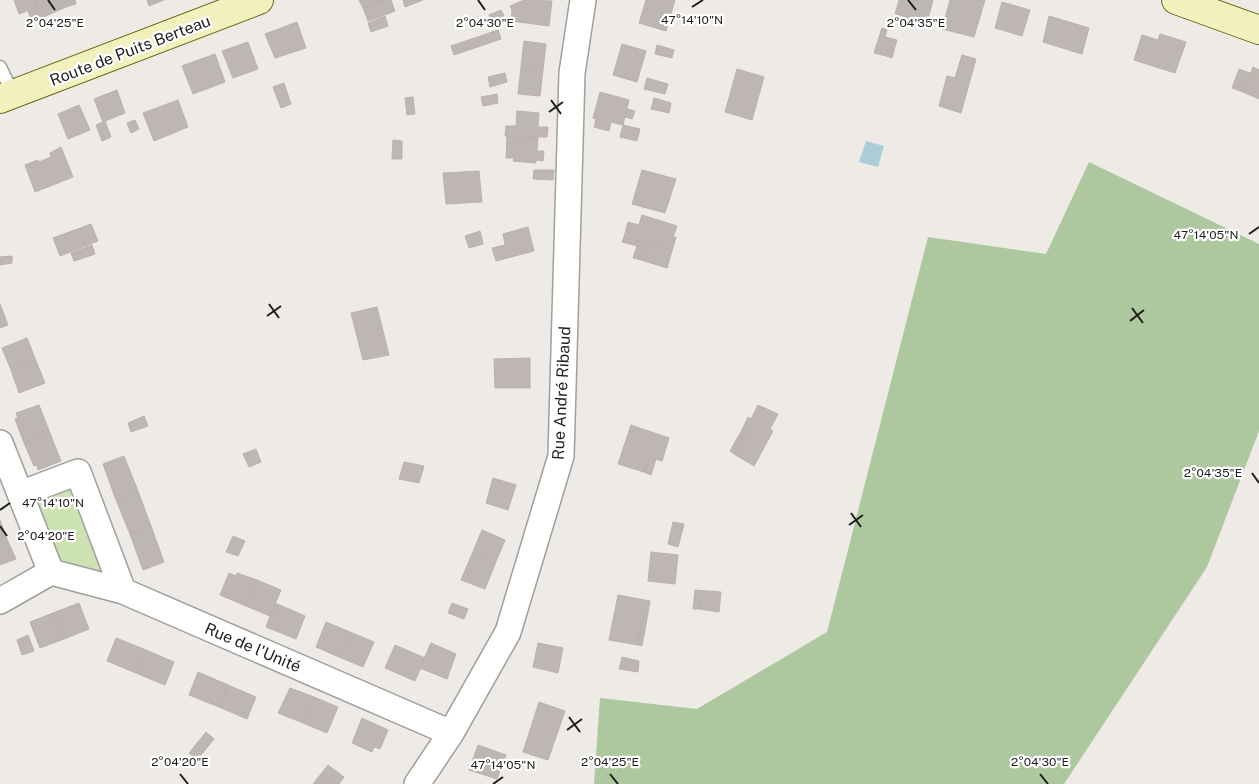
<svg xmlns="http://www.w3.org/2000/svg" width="1259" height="784" viewBox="0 0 1259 784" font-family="'Public Sans',sans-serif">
  <rect width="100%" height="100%" fill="#eeeae5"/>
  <path fill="#cce2b0" d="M 72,486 L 106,575 L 60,560 L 35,500 Z"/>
  <path fill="#adc89e" d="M 1089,162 L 1259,244 L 1259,431 L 1207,567 L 1064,784 L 594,784 L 600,698 L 697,709 L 827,632 L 928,237 L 1046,254 Z"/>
  <path fill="#aacfd6" d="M 866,141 L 884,146 L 878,167 L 859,162 Z"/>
  <path fill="#beb6b2" stroke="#bdb1a9" d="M 14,0 L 34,0 L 37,7 L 19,14 Z
    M 34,0 L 64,0 L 66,7 L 41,18 Z
    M 64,0 L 75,0 L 76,4 L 66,7 Z
    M 147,0 L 164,0 L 149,6 Z
    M 359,0 L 384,0 L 363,8 Z
    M 384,0 L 391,0 L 395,11 L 368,21 L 363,8 Z
    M 403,0 L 423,0 L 405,7 Z
    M 524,0 L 552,1 L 549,26 L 511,21 L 512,10 L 510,6 Z
    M 646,0 L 675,0 L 666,31 L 639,23 Z
    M 899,0 L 933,0 L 927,23 L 895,14 Z
    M 950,0 L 985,0 L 974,37 L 942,29 Z
    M 1002,2 L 1030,10 L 1022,36 L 995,28 Z
    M 37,7 L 41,18 L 32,21 L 28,11 Z
    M 501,10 L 504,16 L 492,21 L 489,15 Z
    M 385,16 L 388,26 L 371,32 L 368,23 Z
    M 1049,16 L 1089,28 L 1082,54 L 1043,42 Z
    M 297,22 L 306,48 L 275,58 L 265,34 Z
    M 882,28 L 887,30 L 885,37 L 897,40 L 894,50 L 889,48 L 886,56 L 874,53 Z
    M 498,30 L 501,39 L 454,55 L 451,46 Z
    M 1160,34 L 1186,42 L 1175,73 L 1134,60 L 1142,35 L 1158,40 Z
    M 524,41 L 546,44 L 543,70 L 521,67 Z
    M 248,42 L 258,69 L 233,78 L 222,51 Z
    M 622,44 L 646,51 L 637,82 L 613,75 Z
    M 657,45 L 674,50 L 672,58 L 655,54 Z
    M 889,48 L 894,50 L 892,58 L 886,56 Z
    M 215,54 L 225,82 L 193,94 L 182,66 Z
    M 962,55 L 976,59 L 961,113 L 939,106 L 947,76 L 955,78 Z
    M 521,67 L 543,70 L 540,96 L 518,94 Z
    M 1253,67 L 1259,70 L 1259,99 L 1243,92 Z
    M 737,69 L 764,77 L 752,120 L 725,112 Z
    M 1239,69 L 1250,73 L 1243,92 L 1232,88 Z
    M 505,73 L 507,82 L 490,87 L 488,77 Z
    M 647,78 L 668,84 L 665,94 L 644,89 Z
    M 284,83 L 291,104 L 281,108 L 273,87 Z
    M 117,90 L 125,113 L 103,122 L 94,99 Z
    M 600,92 L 629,100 L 623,125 L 611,122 L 609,131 L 594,127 L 596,119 L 593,118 Z
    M 497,94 L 498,103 L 483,106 L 481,97 Z
    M 413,97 L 415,114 L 407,115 L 405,98 Z
    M 654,98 L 671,103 L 669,113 L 651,109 Z
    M 178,100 L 188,127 L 154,141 L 143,113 Z
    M 79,105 L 90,130 L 68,139 L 58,114 Z
    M 627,109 L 635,111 L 632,119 L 625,117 Z
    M 517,111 L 539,113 L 538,127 L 548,127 L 547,137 L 505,136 L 506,126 L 516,126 Z
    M 135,120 L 139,129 L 131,133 L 127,123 Z
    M 105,121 L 111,137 L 102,141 L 96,125 Z
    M 623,125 L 640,129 L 637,141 L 620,137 Z
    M 507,136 L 538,137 L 537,151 L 544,151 L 543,161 L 536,160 L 536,163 L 513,161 L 514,158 L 506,158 Z
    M 393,140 L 402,141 L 402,159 L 392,159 Z
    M 61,147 L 73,177 L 35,192 L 25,165 L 38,160 L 39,162 L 51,157 L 50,153 Z
    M 534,170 L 554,170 L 553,180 L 533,179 Z
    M 642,170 L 676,179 L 665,213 L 632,204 Z
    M 479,171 L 482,202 L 446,204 L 443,173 Z
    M 642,215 L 677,226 L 673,237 L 676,237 L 672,251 L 624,237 L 628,222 L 639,225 Z
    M 91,224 L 98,241 L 60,256 L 53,238 Z
    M 528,227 L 534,251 L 496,261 L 492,248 L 505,245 L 503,234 Z
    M 480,231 L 483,244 L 469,248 L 465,236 Z
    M 624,237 L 672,251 L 667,268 L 638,259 L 641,247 L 622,242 Z
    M 92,245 L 95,254 L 74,261 L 71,253 Z
    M 637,246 L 641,247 L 638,259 L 633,258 Z
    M 12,256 L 12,263 L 0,265 L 0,257 Z
    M 0,304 L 8,325 L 0,328 Z
    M 377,307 L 389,355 L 363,360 L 351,313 Z
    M 27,338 L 36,361 L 11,370 L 2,348 Z
    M 530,358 L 530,388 L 495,388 L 494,359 Z
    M 36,361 L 45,383 L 19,393 L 11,370 Z
    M 39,405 L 50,433 L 24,443 L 15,419 L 18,418 L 16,413 Z
    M 758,405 L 778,414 L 770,429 L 773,431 L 754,466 L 734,454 L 747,430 L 743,428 L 748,417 L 751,419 Z
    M 144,416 L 148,426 L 131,432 L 128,423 Z
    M 631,425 L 669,438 L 662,461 L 650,457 L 644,472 L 618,464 Z
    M 743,428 L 747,430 L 734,454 L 730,451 Z
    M 50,433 L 61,461 L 38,470 L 37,465 L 34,466 L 24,443 Z
    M 256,449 L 261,462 L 249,467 L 243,454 Z
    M 124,456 L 138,491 L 116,500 L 103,464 Z
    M 650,457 L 656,459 L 651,475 L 644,472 Z
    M 404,462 L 424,466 L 419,483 L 399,479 Z
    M 493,478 L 516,485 L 508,510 L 486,503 Z
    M 138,491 L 151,526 L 130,534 L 116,500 Z
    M 0,520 L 6,537 L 0,539 Z
    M 673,522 L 684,524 L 678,547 L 668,544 Z
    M 151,526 L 164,562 L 143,570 L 130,534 Z
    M 482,530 L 505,540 L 495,564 L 472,554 Z
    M 233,536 L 245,541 L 238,556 L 226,552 Z
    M 6,537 L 16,559 L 0,565 L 0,539 Z
    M 651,552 L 678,555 L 675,584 L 648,581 Z
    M 472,554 L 495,564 L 485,589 L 461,580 Z
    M 229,573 L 236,576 L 237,573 L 257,580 L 246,606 L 220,595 Z
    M 257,580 L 281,590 L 270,616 L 246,606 Z
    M 695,590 L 721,592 L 719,612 L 699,609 L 700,601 L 694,600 Z
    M 618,595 L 650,601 L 648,613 L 644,612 L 638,645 L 609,640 Z
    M 694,600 L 700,601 L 699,609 L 693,609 Z
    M 79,603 L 89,629 L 64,639 L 53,613 Z
    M 275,603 L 305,616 L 296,639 L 266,627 Z
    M 452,603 L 468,609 L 464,619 L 448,613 Z
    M 644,612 L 648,613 L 642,646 L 638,645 Z
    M 53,613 L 64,639 L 40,648 L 30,622 Z
    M 326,622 L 350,632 L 339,657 L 316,647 Z
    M 350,632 L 374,642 L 363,667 L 339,657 Z
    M 28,635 L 34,651 L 22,655 L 17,640 Z
    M 116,638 L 146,650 L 136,673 L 107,661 Z
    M 431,643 L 456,654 L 447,679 L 420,668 Z
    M 538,643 L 563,648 L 558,673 L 533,667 Z
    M 395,645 L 425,658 L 415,681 L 385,668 Z
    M 146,650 L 174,662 L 165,685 L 136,673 Z
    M 622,657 L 639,661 L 638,672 L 619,669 Z
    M 198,672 L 228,685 L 219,707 L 189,695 Z
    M 228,685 L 256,697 L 247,719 L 219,707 Z
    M 290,688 L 314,697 L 303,723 L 278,713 Z
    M 314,697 L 338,707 L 327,733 L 303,723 Z
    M 539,702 L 565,711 L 548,760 L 523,752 Z
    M 362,718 L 388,730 L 380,749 L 374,747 L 372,752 L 352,743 Z
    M 206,732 L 214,739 L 197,760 L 189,753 Z
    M 478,745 L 506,755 L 497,779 L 469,770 Z
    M 328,765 L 344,777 L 339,784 L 313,784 Z"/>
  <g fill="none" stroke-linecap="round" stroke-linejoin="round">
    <g stroke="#9f9f9f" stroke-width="15">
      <path id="lane" d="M 0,67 L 13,94"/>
    </g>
    <g stroke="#9f9f9f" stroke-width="28">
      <path id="street" d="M 0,443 L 51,572 L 123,591 L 451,733
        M 20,494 L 78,472 L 123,591
        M 0,601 L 51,572
        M 417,784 L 451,733 L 508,632 L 561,456 L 572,73 L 583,0"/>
    </g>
    <g stroke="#646811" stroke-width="30">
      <path id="secondary" d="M 1176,0 L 1259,30
        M 0,99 L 259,0"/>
    </g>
    <use href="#lane" stroke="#fff" stroke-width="12"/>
    <use href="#street" stroke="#fff" stroke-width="25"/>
    <use href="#secondary" stroke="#f2f1be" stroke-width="28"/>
  </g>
  <path fill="none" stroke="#1e1e1e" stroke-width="2" d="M 48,0 L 55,10M 478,0 L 485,10M 908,0 L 916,10M 692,7 L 703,0M 551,100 L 561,114M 549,112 L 563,102M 1249,234 L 1259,227M 269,304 L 279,318M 1132,308 L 1143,323M 267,316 L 281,306M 1130,321 L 1144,310M 1252,473 L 1259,483M 0,510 L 10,503M 851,513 L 861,527M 849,525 L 863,515M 0,526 L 7,536M 569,717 L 580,732M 567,730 L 582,719M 180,774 L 188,784M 610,774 L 618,784M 1040,774 L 1048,784M 493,784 L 503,777"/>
  <g text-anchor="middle" stroke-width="4.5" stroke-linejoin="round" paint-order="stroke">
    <g font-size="16" fill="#1e1e1e" stroke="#fff">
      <text transform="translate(130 50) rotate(-21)" y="6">Route de Puits Berteau</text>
      <text transform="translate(561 393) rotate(-87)" y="6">Rue André Ribaud</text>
      <text transform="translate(253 647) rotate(23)" y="6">Rue de l'Unité</text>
    </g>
  </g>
  <g font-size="12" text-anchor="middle" fill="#1e1e1e" stroke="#fff" stroke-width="4.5" stroke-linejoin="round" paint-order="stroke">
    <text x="692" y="24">47°14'10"N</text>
    <text x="55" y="27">2°04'25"E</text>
    <text x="485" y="27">2°04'30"E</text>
    <text x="916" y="27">2°04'35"E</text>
    <text x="1206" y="239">47°14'05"N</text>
    <text x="1213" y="477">2°04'35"E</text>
    <text x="53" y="507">47°14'10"N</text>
    <text x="46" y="540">2°04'20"E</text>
    <text x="180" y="766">2°04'20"E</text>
    <text x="610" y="766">2°04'25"E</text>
    <text x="1040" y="766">2°04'30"E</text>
    <text x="503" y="769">47°14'05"N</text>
  </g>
</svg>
